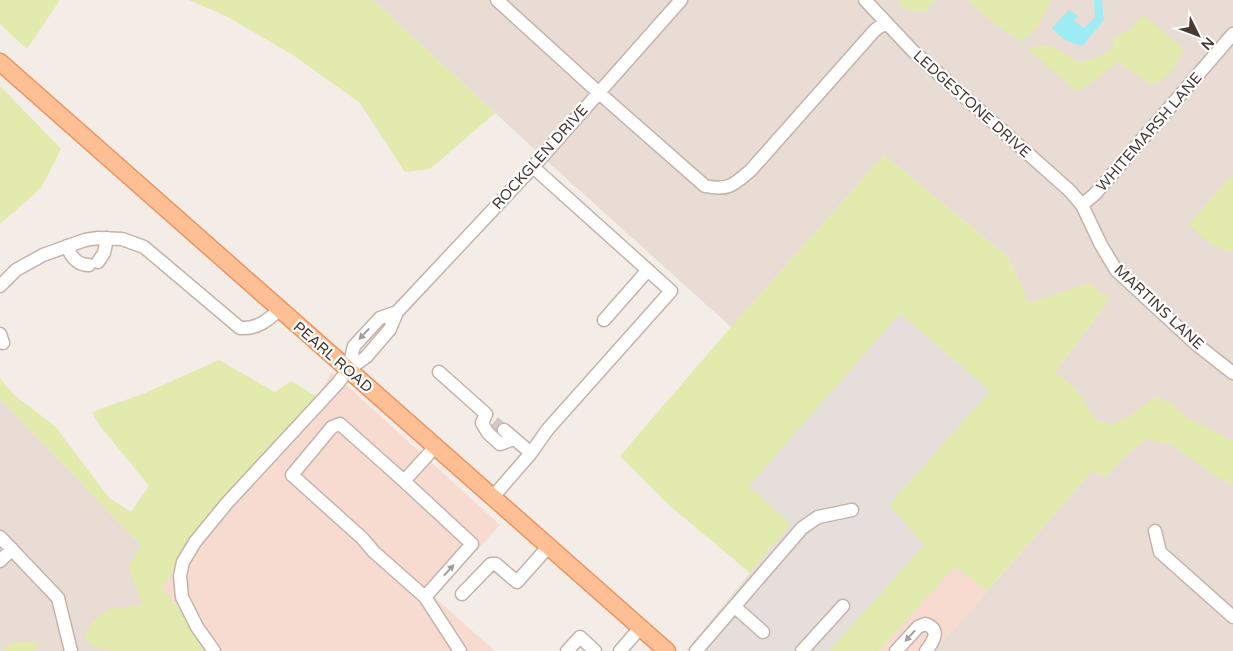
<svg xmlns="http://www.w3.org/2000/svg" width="1233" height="651" viewBox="0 0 1233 651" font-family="'Varela Round',sans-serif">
  <rect width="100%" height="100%" fill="#f4ece6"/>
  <path fill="#e8dcd4" d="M 373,0 L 1233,0 L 1233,651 L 935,651 L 1092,471 L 1054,373 L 1109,300 L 1029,303 L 1008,257 L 884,155 L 731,327 L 545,159 Z
    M 0,399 L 142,546 L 173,651 L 0,651 Z"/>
  <path fill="#f7dad0" d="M 332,372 L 500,525 L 434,597 L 495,651 L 214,651 L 161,587 L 317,397 Z
    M 955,565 L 987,591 L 935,651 L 879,651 Z"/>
  <path fill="#e6dedb" d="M 900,313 L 990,391 L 889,505 L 924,545 L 829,651 L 686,651 L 790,524 L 748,486 Z"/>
  <path fill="#e2eaad" d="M 0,0 L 60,0 L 27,49 L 0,24 Z
    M 189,0 L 373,0 L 495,113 L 430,169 L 405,172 L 360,103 L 293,55 L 226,16 Z
    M 899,0 L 935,0 L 925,12 L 913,12 L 902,7 Z
    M 968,0 L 1052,0 L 1036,29 L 1021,41 L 997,26 Z
    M 1145,16 L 1184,50 C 1175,67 1170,77 1152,85 L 1122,65 L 1120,61 L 1078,92 L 1028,50 L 1032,47 L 1050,45 L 1079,62 L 1094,59 L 1112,49 L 1114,38 L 1132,28 L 1141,17 Z
    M 0,86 L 61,149 L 41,188 L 0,224 Z
    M 884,155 L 1008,257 L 1029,303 L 1089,283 L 1109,300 L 1054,373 C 1074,383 1084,398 1093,418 L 1111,425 L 1128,417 L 1156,396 L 1170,403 L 1188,418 L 1233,441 L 1233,485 L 1214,475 L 1172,445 L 1145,439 L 1120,461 L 1106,477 L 1092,471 L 987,591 L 955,566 L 879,651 L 829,651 L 924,545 L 889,505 L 990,391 L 900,313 L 749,486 L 791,524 L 750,573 L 669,505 L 620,456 L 731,327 Z
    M 1233,174 L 1233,251 L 1232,252 C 1211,246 1204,240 1189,224 Z
    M 219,360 L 275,392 L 291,381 L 317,397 L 161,587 L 214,651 L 114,651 L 93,647 L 84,637 L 92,622 L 107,609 L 142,605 L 128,566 L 142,546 L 0,399 L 0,378 L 14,395 L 55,426 L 109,498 L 131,512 L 149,486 L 97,422 L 92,412 L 145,393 Z
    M 11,642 L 38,642 L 35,651 L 3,651 Z"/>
  <path fill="#a0ecf4" d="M 1094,0 L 1102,0 L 1104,20 L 1083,45 C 1073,46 1058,36 1052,28 L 1069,10 L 1078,16 L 1074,21 L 1084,28 L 1095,17 Z"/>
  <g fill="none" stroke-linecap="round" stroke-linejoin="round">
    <path stroke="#d1c8c3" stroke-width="12" stroke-dasharray="12 6" stroke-linecap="butt" d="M 494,422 L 504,430"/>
    <g stroke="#c3b3ab" stroke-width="15">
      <path id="minor" d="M 497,0 L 598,92 L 705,186 C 729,191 733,185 751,170 L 875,30 L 885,23
        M 865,0 L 913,51 L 1070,191 L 1082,205 L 1101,245 L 1116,270 L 1196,344 L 1233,373
        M 1082,205 L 1095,194 L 1233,34
        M 67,246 C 71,257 77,265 89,265
        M 98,262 L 104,253 L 107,238
        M 0,286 L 16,270 L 43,255 L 85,240 L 98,238 L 122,239 L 144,247 L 240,328 C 257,329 267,321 279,310
        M 604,320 L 648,270
        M 0,334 L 3,343
        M 348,370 L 354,346 L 380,318 L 397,312
        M 439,372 L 486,414 L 482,423 L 488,433 L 500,444 L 514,439
        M 504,430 L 531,453
        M 435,447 L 404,481 L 340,424 L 332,427 L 292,475 L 362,538 L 374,552 L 425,597 L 460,651
        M 404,481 L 472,544 L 425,597
        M 492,498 L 531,453 L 548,429 L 671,291 L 533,167
        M 1155,531 L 1160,552 L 1233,617
        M 0,537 L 58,598 L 71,651
        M 0,561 L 12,549
        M 462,594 L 491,564 L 496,564 L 517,582 L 548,547
        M 735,607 L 763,632
        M 214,651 L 197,627 L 182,597 L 180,576 L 183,562 L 195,542 L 227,503 L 338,383 L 348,370 L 366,357 L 390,329 L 397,312 L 533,167 L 681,0
        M 567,651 L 580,637 L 595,651
        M 620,651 L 640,628
        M 696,651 L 802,528 L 818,517 L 852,510
        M 802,651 L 843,606
        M 896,651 L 918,627 L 925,624 C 941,629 934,641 926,651"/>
    </g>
    <g stroke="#ea945f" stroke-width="19">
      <path id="major" d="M 0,62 L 667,651"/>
    </g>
    <use href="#minor" stroke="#fff" stroke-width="12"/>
    <use href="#major" stroke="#ffbf94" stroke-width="16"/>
  </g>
  <defs><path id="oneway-solid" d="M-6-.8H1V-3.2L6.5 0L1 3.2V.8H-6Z" transform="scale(1.25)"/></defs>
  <g fill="#a39c9a">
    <use href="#oneway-solid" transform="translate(364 334) rotate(133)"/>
    <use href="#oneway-solid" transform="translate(449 570) rotate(-48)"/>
    <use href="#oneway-solid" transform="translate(910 636) rotate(132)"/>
  </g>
  <g text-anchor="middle" stroke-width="4.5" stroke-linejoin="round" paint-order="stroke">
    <g font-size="15" fill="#473a35" stroke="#fff">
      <text transform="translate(972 104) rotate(42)" y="5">LEDGESTONE DRIVE</text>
      <text transform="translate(1149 132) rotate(-49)" y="5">WHITEMARSH LANE</text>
      <text transform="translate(540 157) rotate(-48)" y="5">ROCKGLEN DRIVE</text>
      <text transform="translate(1159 307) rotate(43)" y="5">MARTINS LANE</text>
      <text transform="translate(333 357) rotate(41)" y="5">PEARL ROAD</text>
    </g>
  </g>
  <g transform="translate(1198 35) rotate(132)" stroke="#ffffff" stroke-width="4" paint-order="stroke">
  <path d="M0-4L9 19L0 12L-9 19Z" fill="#473a35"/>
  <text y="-8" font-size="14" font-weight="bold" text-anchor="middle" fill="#473a35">N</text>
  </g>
</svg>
